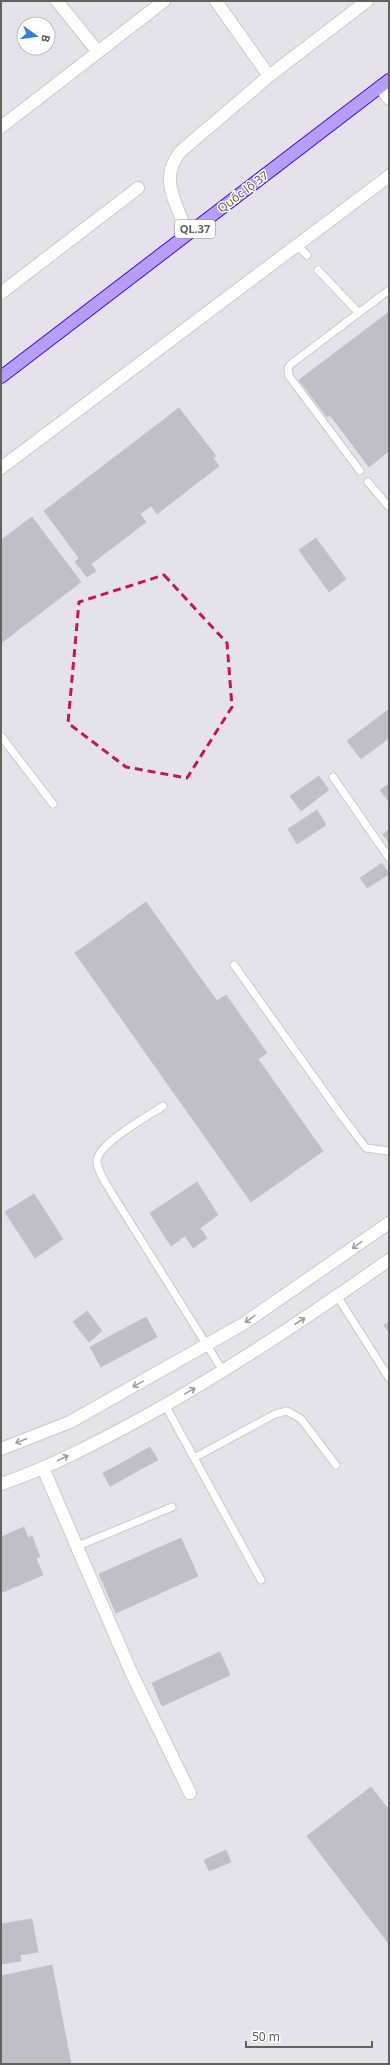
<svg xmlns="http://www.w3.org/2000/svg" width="390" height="2065" viewBox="0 0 390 2065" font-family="'Noto Sans',sans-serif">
  <rect width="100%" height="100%" fill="#e5e2ec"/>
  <path fill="#c0bfc8" stroke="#c4c1d0" d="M 389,312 L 389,451 L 369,467 L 330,415 L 327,417 L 299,380 Z
    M 179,408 L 216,456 L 213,458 L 219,466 L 157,514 L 151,506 L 140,514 L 146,522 L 91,564 L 96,571 L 87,577 L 75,562 L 79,558 L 44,511 Z
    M 32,517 L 81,582 L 1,643 L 1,540 Z
    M 316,538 L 346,579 L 329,592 L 299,550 Z
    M 389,709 L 389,738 L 361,759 L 347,741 Z
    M 319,776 L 329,790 L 301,811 L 290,796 Z
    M 389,784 L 389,802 L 380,790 Z
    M 317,810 L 326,825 L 297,844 L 288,829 Z
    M 389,830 L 389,843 L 383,834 Z
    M 382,863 L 389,874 L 367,888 L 360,878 Z
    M 146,902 L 217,1001 L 226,995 L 267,1053 L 258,1059 L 323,1151 L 251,1202 L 75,953 Z
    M 197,1182 L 218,1215 L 200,1228 L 207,1238 L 193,1248 L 185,1236 L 171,1246 L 150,1213 Z
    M 34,1194 L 63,1239 L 35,1258 L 5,1212 Z
    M 87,1311 L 102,1331 L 89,1342 L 73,1322 Z
    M 146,1317 L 157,1337 L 101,1367 L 90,1347 Z
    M 389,1322 L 389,1333 L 384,1325 Z
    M 150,1447 L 158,1460 L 141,1469 L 134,1456 Z
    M 134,1456 L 141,1469 L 125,1478 L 118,1465 Z
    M 118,1465 L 125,1478 L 110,1486 L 103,1473 Z
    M 24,1527 L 28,1538 L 32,1536 L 40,1557 L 36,1558 L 43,1575 L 3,1592 L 1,1586 L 1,1537 Z
    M 181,1538 L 198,1576 L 116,1613 L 99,1574 Z
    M 220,1652 L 230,1675 L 162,1706 L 152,1683 Z
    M 371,1787 L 389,1810 L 389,1944 L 307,1836 Z
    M 226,1850 L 231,1862 L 209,1871 L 204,1860 Z
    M 32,1919 L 38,1952 L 20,1955 L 21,1961 L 1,1964 L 1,1924 Z
    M 52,1965 L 71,2064 L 1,2064 L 1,1976 Z"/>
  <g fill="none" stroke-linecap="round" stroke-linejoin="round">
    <g stroke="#cbccc5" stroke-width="9">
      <path id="service" d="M 297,245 L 307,255
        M 318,270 L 358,312
        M 360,471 L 289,376 L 288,368 L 291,364 L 389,290
        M 368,482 L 389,507
        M 1,736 L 53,804
        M 333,777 L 389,858
        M 234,965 L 341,1115 L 366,1148 L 389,1151
        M 163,1106 C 150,1115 97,1144 97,1161 C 97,1171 106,1183 111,1192 L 223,1371
        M 337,1296 L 389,1378
        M 165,1405 L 261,1580
        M 194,1458 L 275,1414 L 287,1411 L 301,1419 L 336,1465
        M 78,1546 L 172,1507"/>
    </g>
    <g stroke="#cbccc5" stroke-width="14">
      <path id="minor" d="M 57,1 L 98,52
        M 216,1 L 269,76
        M 380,87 L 389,99
        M 1,127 L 164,1
        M 182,220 C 172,195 161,175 181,151 L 269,76 L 367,1
        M 1,293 L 138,188
        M 1,468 L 389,176
        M 1,1449 L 70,1422 L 243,1324 L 389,1223
        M 43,1468 L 131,1672 L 190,1793
        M 1,1484 C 51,1467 98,1442 144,1417 C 229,1370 309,1316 389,1260"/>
    </g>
    <g stroke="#370fdf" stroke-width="14">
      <path id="trunk" d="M 1,377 L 389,80"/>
    </g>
    <use href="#service" stroke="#fff" stroke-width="7"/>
    <use href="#minor" stroke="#fff" stroke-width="12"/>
    <use href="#trunk" stroke="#b79df8" stroke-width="12"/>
  </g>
  <defs><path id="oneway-shaft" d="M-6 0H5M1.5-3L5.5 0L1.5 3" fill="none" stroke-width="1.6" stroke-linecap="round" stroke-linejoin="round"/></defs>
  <g stroke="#a0a19c">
    <use href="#oneway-shaft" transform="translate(357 1245) rotate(145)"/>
    <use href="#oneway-shaft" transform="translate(250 1319) rotate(145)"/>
    <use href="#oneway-shaft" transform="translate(300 1321) rotate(-33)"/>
    <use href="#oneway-shaft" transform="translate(138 1384) rotate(151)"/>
    <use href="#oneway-shaft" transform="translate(190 1391) rotate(-29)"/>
    <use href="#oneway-shaft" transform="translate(21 1441) rotate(158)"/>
    <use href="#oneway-shaft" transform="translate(63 1458) rotate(-26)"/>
  </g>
  <path fill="none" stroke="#c2185b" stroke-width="3" stroke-dasharray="8 5" stroke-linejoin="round" d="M 164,575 L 227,643 L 232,707 L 187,778 L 126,767 L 68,723 L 79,602 Z"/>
  <g text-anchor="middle" stroke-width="3" stroke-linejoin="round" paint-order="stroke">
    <rect fill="#fff" stroke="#90918c" stroke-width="1" x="175" y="220" width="40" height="18" rx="3"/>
    <g font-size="11" font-weight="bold" fill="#61625a">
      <text x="195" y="233">QL.37</text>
    </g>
    <g font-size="12" fill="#61625a" stroke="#fff">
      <text transform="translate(243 192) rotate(-37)" y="4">Quốc lộ 37</text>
    </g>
  </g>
  <rect width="390" height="2065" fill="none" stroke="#61625a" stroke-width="4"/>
  <g transform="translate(36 36) rotate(104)"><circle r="19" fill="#ffffff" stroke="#c0c0bd"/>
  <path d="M0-3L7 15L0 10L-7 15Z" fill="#377cdd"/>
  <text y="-6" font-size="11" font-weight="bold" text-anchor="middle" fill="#61625a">B</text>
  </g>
  <path d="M246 2041v6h126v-6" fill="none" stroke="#61625a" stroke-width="2"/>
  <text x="252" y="2041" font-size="12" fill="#61625a" stroke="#ffffff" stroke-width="3" paint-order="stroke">50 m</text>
</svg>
